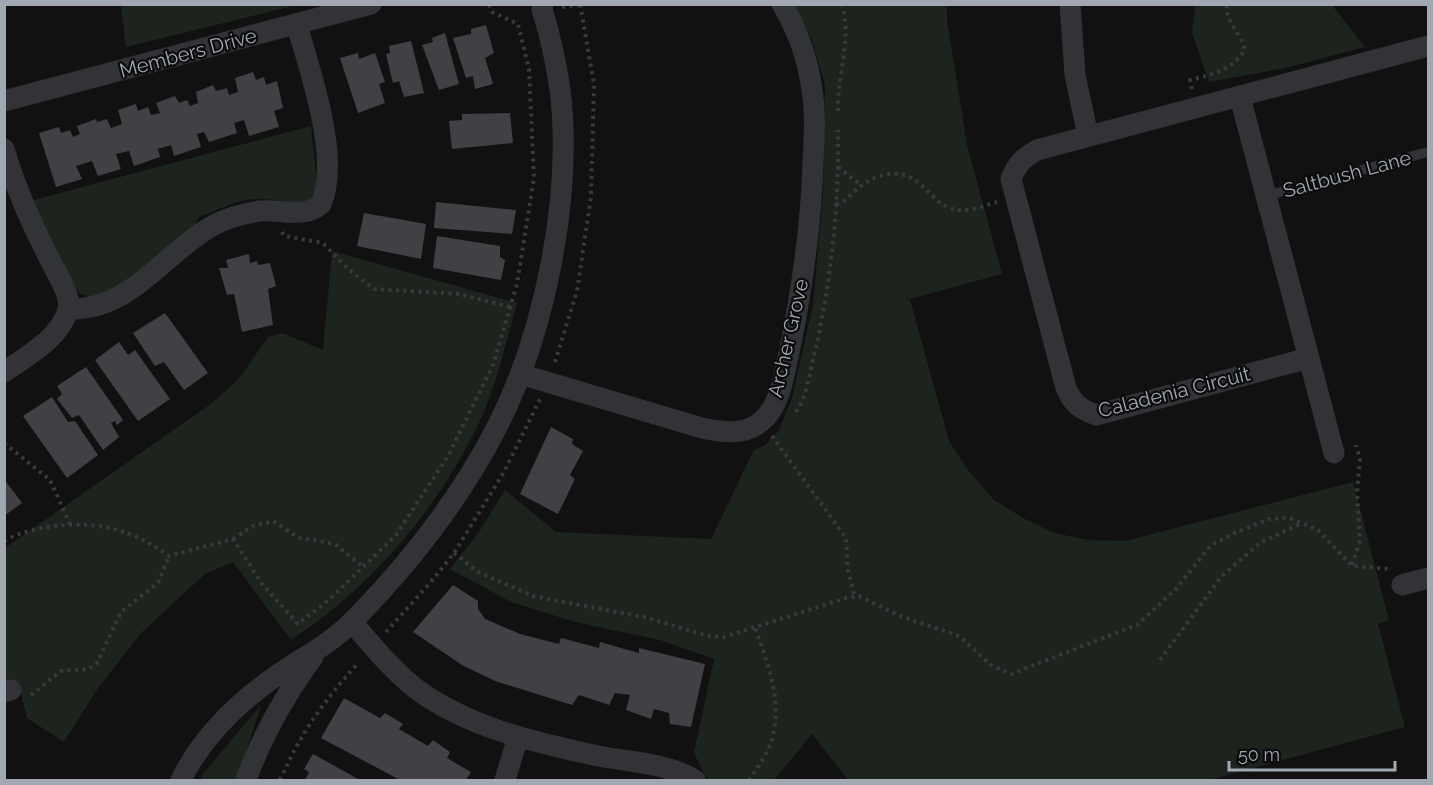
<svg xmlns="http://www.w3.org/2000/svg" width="1433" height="785" viewBox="0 0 1433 785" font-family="Raleway,sans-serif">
  <rect width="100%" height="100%" fill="#111112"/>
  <path fill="#1d241e" d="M 121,5 L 121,4 L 297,5 L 126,47 Z
    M 792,5 L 947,5 L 947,20 L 967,145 L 1002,274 L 910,299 L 949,441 L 968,470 L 993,499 L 1023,518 L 1054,533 L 1089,540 L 1125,541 L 1353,482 L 1389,620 L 1378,624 L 1405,727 L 1209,780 L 848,780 L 812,734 L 774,780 L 709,780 L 705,776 L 694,753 L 714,659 L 660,640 L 575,622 L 511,602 L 450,569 L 479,532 L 505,490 L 556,532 L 711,539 L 754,450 L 765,445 L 778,432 L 792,398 L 813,305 L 823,194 L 825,84 L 811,37 Z
    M 1195,5 L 1332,5 L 1365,47 L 1285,68 L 1209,82 L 1192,33 Z
    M 311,126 L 317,184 L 312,199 C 295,206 277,199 259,199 C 239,199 218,210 199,217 L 191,233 L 125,284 L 95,300 L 79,293 L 30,201 Z
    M 332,251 L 517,303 C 506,342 497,384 480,421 C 438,509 372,587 291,640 L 233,562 L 205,574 L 142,632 L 98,688 L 64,742 L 27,718 L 19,685 L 5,684 L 5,548 L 212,403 L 238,380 L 268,337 L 282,333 L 323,350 Z
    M 261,705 L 237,780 L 200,780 L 202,775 Z"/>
  <path fill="#404145" d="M 486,25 L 494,53 L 485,58 L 493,84 L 475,89 L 473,76 L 466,78 L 453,38 L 471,34 L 471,29 Z
    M 445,33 L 459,84 L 439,90 L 422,45 L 433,42 L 432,38 Z
    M 411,41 L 424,93 L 404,97 L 399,81 L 393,83 L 386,54 L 390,53 L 389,46 Z
    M 358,53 L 359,59 L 375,53 L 385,82 L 379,84 L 385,103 L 358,113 L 340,58 Z
    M 253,72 L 256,80 L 264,77 L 266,85 L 277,81 L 283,108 L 274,111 L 279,127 L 249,136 L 244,120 L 234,123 L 237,133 L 209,142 L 204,132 L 197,134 L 201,147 L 174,156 L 171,145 L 158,149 L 160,157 L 134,166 L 129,151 L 116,154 L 121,169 L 98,176 L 92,161 L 76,166 L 82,179 L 56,187 L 39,133 L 59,127 L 61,133 L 70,130 L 73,137 L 80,134 L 77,126 L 96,119 L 97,122 L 107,119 L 111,128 L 122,124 L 118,110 L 136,104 L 138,111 L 148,107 L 151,115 L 160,113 L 156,103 L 175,96 L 179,103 L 187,100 L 190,106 L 198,103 L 196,92 L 213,85 L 216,91 L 227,88 L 229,95 L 238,92 L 235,78 Z
    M 510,113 L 513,143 L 452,149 L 449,121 L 462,120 L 462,114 Z
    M 436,202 L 516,210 L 512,234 L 434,228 Z
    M 364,213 L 426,224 L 421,259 L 357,246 Z
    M 437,236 L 500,246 L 500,257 L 505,260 L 501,280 L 433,268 Z
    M 249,254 L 250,263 L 257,261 L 258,265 L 270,263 L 276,286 L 268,289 L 273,325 L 242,332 L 234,294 L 227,295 L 219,268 L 228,268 L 226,260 Z
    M 165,313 L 208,373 L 184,390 L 164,362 L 155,366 L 133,333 Z
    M 119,342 L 128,355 L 135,350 L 170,399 L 138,421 L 95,360 Z
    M 86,367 L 123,420 L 117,425 L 115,421 L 111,423 L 119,437 L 103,450 L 79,415 L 72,418 L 57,399 L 62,394 L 57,386 Z
    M 52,397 L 68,422 L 75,421 L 98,455 L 67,478 L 23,416 Z
    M 551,427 L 573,439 L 572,444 L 583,451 L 570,475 L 575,479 L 558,514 L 520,494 Z
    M 4,479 L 22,503 L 4,516 Z
    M 453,585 L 478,601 L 478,609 L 485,619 L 520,634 L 559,644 L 561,638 L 599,648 L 600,642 L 639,653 L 639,648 L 705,664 L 691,727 L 670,724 L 669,713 L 654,709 L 651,719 L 626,710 L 630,695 L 615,693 L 609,705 L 579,695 L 572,705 L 495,681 L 462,665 L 413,632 Z
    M 344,698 L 380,718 L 385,713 L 403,724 L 399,729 L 428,746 L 433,740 L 450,752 L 447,758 L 471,772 L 466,780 L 400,780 L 321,738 Z
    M 313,754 L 360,780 L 305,780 L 309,772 L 304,769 Z"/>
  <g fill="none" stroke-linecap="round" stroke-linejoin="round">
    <path stroke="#383a3e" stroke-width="4" stroke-dasharray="3 4.5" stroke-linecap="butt" d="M 562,7 L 580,5
      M 1192,89 L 1190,80 C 1214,74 1230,71 1245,50 C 1241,33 1224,21 1227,4
      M 838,111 C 837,76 852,40 842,4
      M 838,167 L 861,185
      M 836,204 C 847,202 853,191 862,185 C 870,179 882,174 892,174 C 924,171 932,210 960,210 C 972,211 986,205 997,202
      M 282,232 L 284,236 L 323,243 L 348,269 L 374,289 L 459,294 L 510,307
      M 555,362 L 577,291 L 591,197 L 594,84 L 580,4
      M 796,412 C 806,397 809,377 813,360 C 831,285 839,207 838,130
      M 772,436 L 846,538 L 848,571 L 855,597
      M 4,443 L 50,480 L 70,524
      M 233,539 L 253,526 L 273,521 L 297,537 L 335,544 L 363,567
      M 4,541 C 17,533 35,529 49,527 C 95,520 132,529 169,556 L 233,539 L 262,584 L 298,624 L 330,599 L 396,535 L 448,456 L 493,365 L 517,284 L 534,178 L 529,69 L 518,24 L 492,12 L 489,4
      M 454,553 L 478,572 L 533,596 L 648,618 L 708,636 L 724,637 L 846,598 L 859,596 L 900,616 L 959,636 L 991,665 L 1011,674 L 1137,625 L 1177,588 L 1210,546 L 1232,534 L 1269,519 L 1290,518 L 1318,530 L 1352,566 L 1390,569
      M 1352,565 L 1360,541 L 1357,492 L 1360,459 L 1356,445
      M 386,632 L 430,583 L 454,553 L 504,472 L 540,399
      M 1160,660 L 1221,577 L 1260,543 L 1302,523
      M 31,695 L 61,671 L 89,669 L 97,663 L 121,612 L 158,583 L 169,556
      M 280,780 C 302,731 323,702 359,662
      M 749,780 C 758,767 770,751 773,735 C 782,697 767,663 755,627"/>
    <path stroke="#323337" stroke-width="10" d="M 1266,196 L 1428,152"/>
    <path stroke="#323337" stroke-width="21" d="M 1070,4 L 1075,75 L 1088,136
      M 1240,97 L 1334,453
      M 4,101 L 371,4
      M 4,149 C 17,194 36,234 58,275 C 63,285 71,298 68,309 C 61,338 27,356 4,372
      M 69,309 C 134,311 166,248 220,222 C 232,217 246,213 260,211 C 279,209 305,219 321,204 C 341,158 310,72 297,25
      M 1309,358 L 1096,415 C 1080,409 1073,404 1066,388 L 1011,179 C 1017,164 1023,158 1037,150 L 1428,46
      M 520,374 L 702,428 C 725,433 749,436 766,417 C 781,401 784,373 789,353 C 802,290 811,227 813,163 C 814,139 816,114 812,90 C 808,59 798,31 782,4
      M 1402,585 L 1428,578
      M 352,622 C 372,645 391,669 415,688 C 468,728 535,742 598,756 C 630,762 667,763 695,780
      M 4,692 L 11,690
      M 181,780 C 205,731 248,693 294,664 C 315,651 335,639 353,621 C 409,564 460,499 497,427 C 545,333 573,195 560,89 C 556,62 550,35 542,9 L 543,4
      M 246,780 C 262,736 285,695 313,657
      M 505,780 L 518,737"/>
  </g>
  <g text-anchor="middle" stroke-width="4.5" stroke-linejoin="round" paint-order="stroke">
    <g font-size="20" fill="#a2a8b2" stroke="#0c0c0d">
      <text transform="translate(188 53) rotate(-15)" y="7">Members Drive</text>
      <text transform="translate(1347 174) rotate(-15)" y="7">Saltbush Lane</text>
      <text transform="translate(788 338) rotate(-77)" y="7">Archer Grove</text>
      <text transform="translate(1174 392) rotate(-14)" y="7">Caladenia Circuit</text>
    </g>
  </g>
  <rect width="1433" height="785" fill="none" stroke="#a2a8b2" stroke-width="12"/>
  <path d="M1229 761v9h166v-9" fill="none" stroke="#a2a8b2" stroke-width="3"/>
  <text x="1238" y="761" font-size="18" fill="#a2a8b2" stroke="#0c0c0d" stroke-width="4.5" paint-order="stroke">50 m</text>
</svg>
